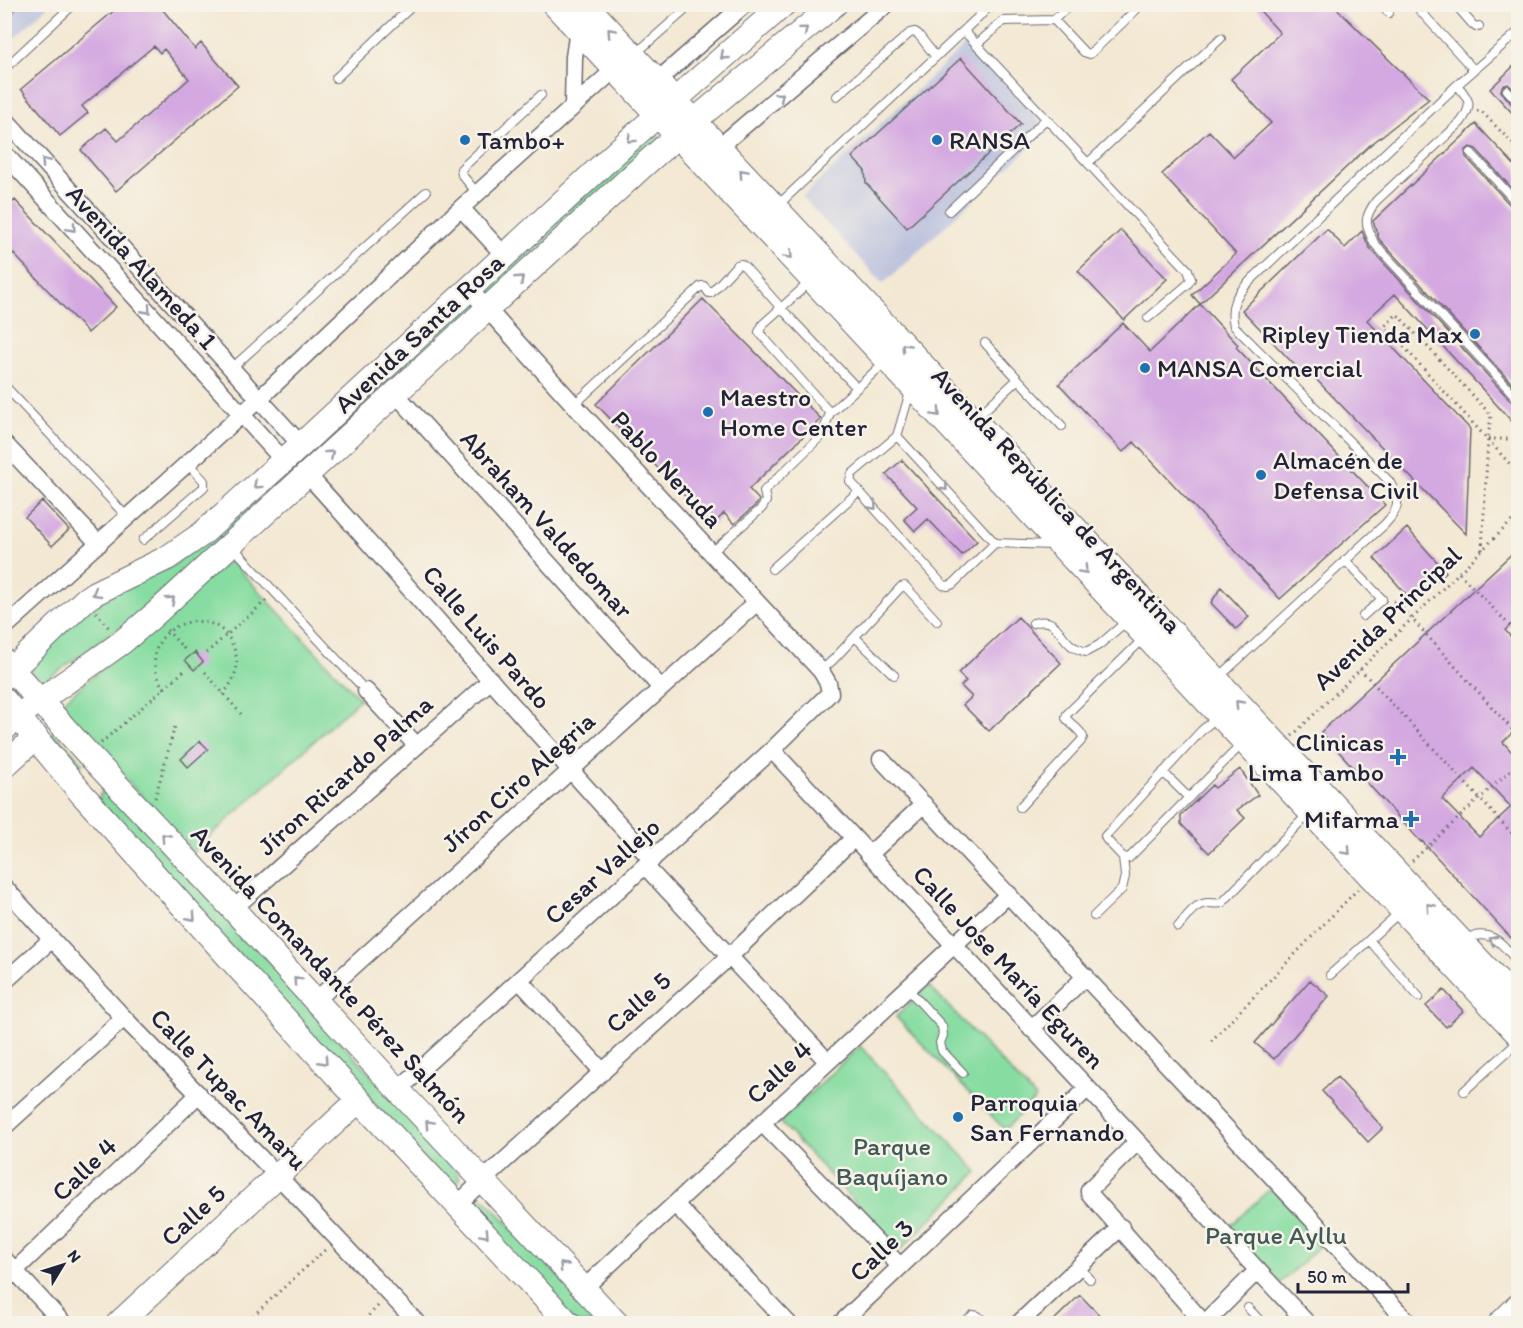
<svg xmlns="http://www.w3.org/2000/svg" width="1523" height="1328" viewBox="0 0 1523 1328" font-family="Itim,sans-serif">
  <rect width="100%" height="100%" fill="#f7f3e8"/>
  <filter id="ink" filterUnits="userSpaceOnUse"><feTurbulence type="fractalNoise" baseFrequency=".0167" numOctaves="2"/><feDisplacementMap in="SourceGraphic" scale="12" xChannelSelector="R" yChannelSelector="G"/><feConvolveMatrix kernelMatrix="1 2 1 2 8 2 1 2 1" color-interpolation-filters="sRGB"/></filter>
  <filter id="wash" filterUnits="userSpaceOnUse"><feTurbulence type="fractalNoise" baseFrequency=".008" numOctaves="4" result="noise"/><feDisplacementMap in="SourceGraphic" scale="24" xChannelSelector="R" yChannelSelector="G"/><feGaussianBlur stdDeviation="1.35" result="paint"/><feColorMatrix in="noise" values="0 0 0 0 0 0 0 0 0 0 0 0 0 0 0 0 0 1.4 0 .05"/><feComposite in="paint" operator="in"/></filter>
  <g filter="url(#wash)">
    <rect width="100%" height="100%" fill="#f3e8d3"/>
    <path fill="#bdc3de" d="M 5,5 L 49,5 L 5,47 Z
      M 967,43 L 1048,130 L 883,284 L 802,197 Z"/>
    <path fill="#87dda1" stroke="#54806e" stroke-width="1.5" d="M 654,132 L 664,144 L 129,621 L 40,684 L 22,658 L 95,599 L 174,565 Z
      M 230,560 L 360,699 L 193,852 L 58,706 Z
      M 53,732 L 83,763 L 67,777 L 42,741 Z
      M 105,791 L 114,791 L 119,794 L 456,1170 L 460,1179 L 450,1187 L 99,801 L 100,794 Z
      M 928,985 L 1036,1098 L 1005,1130 L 896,1017 Z
      M 860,1046 L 978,1172 L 900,1250 L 780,1122 Z
      M 1272,1187 L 1323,1243 L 1279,1284 L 1228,1228 Z
      M 484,1198 L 602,1323 L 573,1323 L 468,1213 L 474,1201 Z"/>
    <g id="blocks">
      <path fill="#d4a9e1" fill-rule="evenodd" d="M 122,4 L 158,4 L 195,49 L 201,43 L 238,86 L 116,191 L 81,150 L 106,128 L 118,141 L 189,79 L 164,49 L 160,53 L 154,46 L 82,106 L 88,113 L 60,136 L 21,89 Z
        M 1254,4 L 1332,4 L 1429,99 L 1369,146 L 1200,304 L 1192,295 L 1236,254 L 1162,174 L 1209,131 L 1234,157 L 1271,123 L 1231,79 L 1280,33 Z
        M 961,58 L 1021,124 L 907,228 L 866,183 L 865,171 L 852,157 Z
        M 1518,62 L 1518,93 L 1508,84 L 1502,86 L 1501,91 L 1513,106 L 1518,108 L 1518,119 L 1490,89 Z
        M 1476,124 L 1518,169 L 1518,195 L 1476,149 L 1470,147 L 1465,151 L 1466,157 L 1513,208 L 1518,210 L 1518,390 L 1379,239 L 1373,221 Z
        M 15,200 L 116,307 L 88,333 L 10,250 L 4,255 L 4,210 Z
        M 1327,229 L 1345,248 L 1362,231 L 1369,247 L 1513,403 L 1518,405 L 1518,428 L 1395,294 L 1367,320 L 1470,429 L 1466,534 L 1311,374 L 1307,378 L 1242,310 Z
        M 1121,230 L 1167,279 L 1124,320 L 1078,271 Z
        M 703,299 L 821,419 L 749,489 L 759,500 L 757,504 L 734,524 L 724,513 L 713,525 L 596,404 Z
        M 1200,304 L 1238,345 L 1236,347 L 1385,505 L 1280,599 L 1134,442 L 1123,452 L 1059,384 L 1123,323 L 1150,352 Z
        M 902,460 L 977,541 L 962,555 L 928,519 L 915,531 L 904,519 L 917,507 L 886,474 Z
        M 42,501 L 69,530 L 52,546 L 25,517 Z
        M 1407,528 L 1446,572 L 1413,602 L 1374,558 Z
        M 1518,548 L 1518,619 L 1505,630 L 1518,645 L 1518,727 L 1503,742 L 1518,759 L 1518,930 L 1511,938 L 1422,841 L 1421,842 L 1321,732 ZM 1474,768 L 1511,807 L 1479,837 L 1442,799 Z
        M 1221,587 L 1249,617 L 1236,629 L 1211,603 Z
        M 1018,617 L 1061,663 L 989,731 L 963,705 L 972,697 L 961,686 L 966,681 L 958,673 Z
        M 195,652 L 203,662 L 194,670 L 185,660 Z
        M 200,741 L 208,749 L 188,767 L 181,759 Z
        M 1240,769 L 1258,795 L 1237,810 L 1245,818 L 1209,853 L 1181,824 L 1181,815 L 1212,785 L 1215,788 Z
        M 1310,980 L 1329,996 L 1274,1059 L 1255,1043 Z
        M 1444,990 L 1463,1011 L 1446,1027 L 1426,1006 Z
        M 1337,1077 L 1383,1128 L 1368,1142 L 1322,1091 Z
        M 1080,1295 L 1107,1323 L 1051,1323 Z"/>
    </g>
  </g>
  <g filter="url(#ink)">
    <use href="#blocks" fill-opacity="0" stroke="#6b6770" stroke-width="1.5"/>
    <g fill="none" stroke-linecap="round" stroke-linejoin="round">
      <g stroke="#6b6770" stroke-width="10">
        <path id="lane" d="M 973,4 L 982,14
          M 1381,4 L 1389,13
          M 1414,4 L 1474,70
          M 1455,4 L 1473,25 L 1476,27 L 1479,26
          M 4,13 L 14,4
          M 1054,20 L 1084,52 L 1090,54 L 1142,4
          M 964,31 L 1188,270 L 1191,279 L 1187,285 L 1148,318
          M 976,45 L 1003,21 L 1054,20 L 1070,4
          M 634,55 L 692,4
          M 4,69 L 74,4
          M 336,78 L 414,4
          M 1457,85 C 1470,100 1473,105 1461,122 L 1376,201 C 1363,219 1365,223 1374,243 L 1518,399
          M 1507,90 L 1518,102
          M 837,96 L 910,33 L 915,32 L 918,34 L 936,57
          M 1471,153 L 1518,204
          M 1088,163 L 1221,38
          M 477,193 L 462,175 L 461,169 L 541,95
          M 777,206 L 992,4
          M 949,211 L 1046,119
          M 810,282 L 763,324 L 759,332 L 830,413
          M 231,369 L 426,192
          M 1018,379 L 1062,426
          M 4,385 L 128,518
          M 857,388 L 885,362
          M 911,389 L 897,436 L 995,543 L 1053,545
          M 574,405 L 701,286 L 704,286 L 709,293 L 711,293 L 737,265 L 741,264 L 745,267 L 781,308 L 857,388 L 830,413 L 822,435 L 764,491 L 766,501 L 762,508 L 711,553
          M 976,418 L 1018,379 L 985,343
          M 897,436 L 852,474 L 850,481 L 943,585 L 948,586 L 953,584 L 995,543
          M 143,540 L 204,487 L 204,481 L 188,463
          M 232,546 L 366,691
          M 1345,560 L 1382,599 L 1363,616
          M 772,569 L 859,491
          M 1033,623 C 1057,616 1057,634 1072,646 C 1076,649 1081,650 1086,652 L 1099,645 L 1127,621
          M 855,637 L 894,675
          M 821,671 L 834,659 L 901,587 L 905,586 L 937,621
          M 1217,679 L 1385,524 C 1401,507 1400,500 1389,481 L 1234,326 C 1229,305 1236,295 1250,281 L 1457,85 L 1518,32
          M 1218,716 L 1201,731 L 1108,833 L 1105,836 L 1106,839 L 1123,857 L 1129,858 L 1242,744
          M 1163,772 L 1189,798
          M 1020,807 L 1081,741 L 1083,737 C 1080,729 1071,725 1066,718 L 1067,714 L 1144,638
          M 1094,916 L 1122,889 L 1125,876 L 1123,857
          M 1178,927 C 1186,918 1194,903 1208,903 C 1213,903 1217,904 1222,903 L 1308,814
          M 1464,939 C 1493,928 1501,943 1518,962
          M 1369,940 L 1419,997
          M 1330,975 L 1400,912
          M 907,988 L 942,1026 L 943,1035 L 940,1043 L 942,1051 L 963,1073
          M 1464,1091 L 1518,1042
          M 1079,1267 L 1090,1279
          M 1248,1308 L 1263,1324
          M 962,1324 L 973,1315 L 978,1316 L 986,1324"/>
      </g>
      <g stroke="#6b6770" stroke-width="19">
        <path id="street" d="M 657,81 L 745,4
          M 573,106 L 574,57 L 578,30
          M 4,118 L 301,445
          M 719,147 L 887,4
          M 4,153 L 284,461
          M 505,256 L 461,208 L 615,69
          M 396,394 L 661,688
          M 4,443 L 99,544
          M 307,474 C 423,602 535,733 652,860
          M 4,628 L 259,399 L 461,208
          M 366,691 L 417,746
          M 772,750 L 1308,1324
          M 881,759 L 1410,1324
          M 869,855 L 924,804
          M 645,866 L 828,1062
          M 4,887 L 124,1018 L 277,1175 L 418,1324
          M 233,909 L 491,680
          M 520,981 L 603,1072
          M 4,982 L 52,939
          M 315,1001 L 756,603
          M 1031,1029 L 1086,976
          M 398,1090 L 772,750 L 830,693 L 828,683 L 821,671 L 574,405 L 469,289
          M 762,1123 L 900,1266
          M 4,1127 L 124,1018
          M 1137,1142 L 1089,1190 L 1089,1193 L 1202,1321 L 1205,1322 L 1207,1321 L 1258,1270
          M 675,1204 L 789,1324
          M 457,1205 L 482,1181 L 729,957 L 854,838
          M 4,1259 L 64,1324
          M 4,1281 L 199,1094
          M 584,1288 L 1009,894
          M 840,1324 L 1087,1089
          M 1018,1324 L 1121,1227"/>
      </g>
      <g stroke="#6b6770" stroke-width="26">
        <path id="secondary" d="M 554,4 L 1518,1034
          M 585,4 L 1518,1002
          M 4,661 L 88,754 L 233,909 L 301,985 L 398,1090 L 617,1324
          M 4,677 L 86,599 L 95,593 L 167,558 L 202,534 L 301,445 L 625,144 L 784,4
          M 4,700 L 82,794 L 236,965 L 359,1100 L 569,1324
          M 4,729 L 18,716 L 121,643 L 154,615 L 644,165 L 694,121 L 835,4
          M 4,766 L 36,737
          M 118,1324 L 359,1100
          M 1500,1324 L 1518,1306"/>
      </g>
      <path stroke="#6b6770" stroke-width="3" stroke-dasharray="1.5 4.5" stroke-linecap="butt" d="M 1477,111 L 1481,111 L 1518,149
        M 1488,439 L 1518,439
        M 1482,550 L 1488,439 L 1491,415 L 1397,314 L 1385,326 L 1518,473
        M 1459,573 L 1518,634
        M 1393,601 L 1396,602 L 1412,619 L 1518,736
        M 96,612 L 109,628
        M 167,630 L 186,651
        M 206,653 L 268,599
        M 1360,669 L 1518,840
        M 205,672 L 241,714
        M 164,689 C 125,627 220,593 235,652 C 240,668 234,681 223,694
        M 1292,736 L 1518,515
        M 101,743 L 184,671
        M 155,798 L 175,726
        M 1412,861 L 1518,763
        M 1211,1041 L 1358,889
        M 153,1318 L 158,1324
        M 244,1324 L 327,1248
        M 360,1324 L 380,1304"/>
      <use href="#lane" stroke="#fff" stroke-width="8"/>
      <use href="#street" stroke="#fff" stroke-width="16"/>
      <use href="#secondary" stroke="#fff" stroke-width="24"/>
    </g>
    <defs><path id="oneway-chevron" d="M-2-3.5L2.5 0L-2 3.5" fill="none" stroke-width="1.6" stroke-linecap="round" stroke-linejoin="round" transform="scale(1.5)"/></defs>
    <g stroke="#9c9ca7">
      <use href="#oneway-chevron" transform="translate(804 30) rotate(-40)"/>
      <use href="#oneway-chevron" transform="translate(611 32) rotate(-133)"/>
      <use href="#oneway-chevron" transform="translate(724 56) rotate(139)"/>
      <use href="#oneway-chevron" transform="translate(780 96) rotate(-40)"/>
      <use href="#oneway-chevron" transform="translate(631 139) rotate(138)"/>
      <use href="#oneway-chevron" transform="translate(45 162) rotate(-132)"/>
      <use href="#oneway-chevron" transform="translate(743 173) rotate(-133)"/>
      <use href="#oneway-chevron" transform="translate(72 228) rotate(48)"/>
      <use href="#oneway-chevron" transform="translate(789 255) rotate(47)"/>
      <use href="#oneway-chevron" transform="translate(520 279) rotate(-43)"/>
      <use href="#oneway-chevron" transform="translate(147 310) rotate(48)"/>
      <use href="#oneway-chevron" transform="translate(905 347) rotate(-133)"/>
      <use href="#oneway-chevron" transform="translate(937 413) rotate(47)"/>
      <use href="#oneway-chevron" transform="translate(330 454) rotate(-42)"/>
      <use href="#oneway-chevron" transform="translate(257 485) rotate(138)"/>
      <use href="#oneway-chevron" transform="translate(944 487) rotate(48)"/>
      <use href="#oneway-chevron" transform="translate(873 506) rotate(48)"/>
      <use href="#oneway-chevron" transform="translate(1084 570) rotate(47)"/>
      <use href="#oneway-chevron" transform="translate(96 593) rotate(150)"/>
      <use href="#oneway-chevron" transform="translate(171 600) rotate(-43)"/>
      <use href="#oneway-chevron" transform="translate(1239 704) rotate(-133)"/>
      <use href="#oneway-chevron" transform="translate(165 837) rotate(-133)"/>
      <use href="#oneway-chevron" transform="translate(1347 851) rotate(47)"/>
      <use href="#oneway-chevron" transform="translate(1430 907) rotate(-133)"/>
      <use href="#oneway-chevron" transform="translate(192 917) rotate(48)"/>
      <use href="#oneway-chevron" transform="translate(1493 940) rotate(-154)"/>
      <use href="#oneway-chevron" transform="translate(297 980) rotate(-132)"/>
      <use href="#oneway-chevron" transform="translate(324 1061) rotate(48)"/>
      <use href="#oneway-chevron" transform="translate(429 1124) rotate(-133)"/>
      <use href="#oneway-chevron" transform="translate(485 1234) rotate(47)"/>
      <use href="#oneway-chevron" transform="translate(563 1266) rotate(-133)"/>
    </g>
  </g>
  <g fill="#1f6fb2" stroke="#f7f3e8" stroke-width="2">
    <circle cx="465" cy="140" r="6"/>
    <circle cx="937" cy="140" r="6"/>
    <circle cx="1475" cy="334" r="6"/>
    <circle cx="1145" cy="368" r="6"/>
    <circle cx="708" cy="412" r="6"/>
    <circle cx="1261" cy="475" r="6"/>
    <path d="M1395 748h6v6h6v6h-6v6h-6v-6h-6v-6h6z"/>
    <path d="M1408 810h6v6h6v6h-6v6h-6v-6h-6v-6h6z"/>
    <circle cx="958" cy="1117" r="6"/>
  </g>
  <g text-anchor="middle" stroke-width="5" stroke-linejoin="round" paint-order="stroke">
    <g font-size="26" fill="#22223b" stroke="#f7f3e8" text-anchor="start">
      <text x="477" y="149">Tambo+</text>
      <text x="949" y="149">RANSA</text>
      <text x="1463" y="343" text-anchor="end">Ripley Tienda Max</text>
      <text x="1157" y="377">MANSA Comercial</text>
      <text x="720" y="406">Maestro<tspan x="720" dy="30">Home Center</tspan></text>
      <text x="1273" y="469">Almacén de<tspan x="1273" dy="30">Defensa Civil</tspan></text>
      <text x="1384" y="751" text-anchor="end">Clinicas<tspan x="1384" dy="30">Lima Tambo</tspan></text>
      <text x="1399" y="828" text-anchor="end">Mifarma</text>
      <text x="970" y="1111">Parroquia<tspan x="970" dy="30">San Fernando</tspan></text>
    </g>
    <g font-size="26" fill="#22223b" stroke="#f7f3e8">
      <text transform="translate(142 267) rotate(48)" y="9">Avenida Alameda 1</text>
      <text transform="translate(419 333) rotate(-43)" y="9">Avenida Santa Rosa</text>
      <text transform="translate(667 469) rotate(47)" y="9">Pablo Neruda</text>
      <text transform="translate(1057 500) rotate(47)" y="9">Avenida República de Argentina</text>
      <text transform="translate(547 524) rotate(48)" y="9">Abraham Valdedomar</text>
      <text transform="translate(1387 618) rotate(-44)" y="9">Avenida Principal</text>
      <text transform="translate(487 637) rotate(49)" y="9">Calle Luis Pardo</text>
      <text transform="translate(345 775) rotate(-42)" y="9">Jíron Ricardo Palma</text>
      <text transform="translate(518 782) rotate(-42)" y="9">Jíron Ciro Alegria</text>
      <text transform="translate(602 871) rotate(-42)" y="9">Cesar Vallejo</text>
      <text transform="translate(1009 967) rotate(47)" y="9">Calle Jose María Eguren</text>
      <text transform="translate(331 974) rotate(47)" y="9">Avenida Comandante Pérez Salmón</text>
      <text transform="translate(638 1002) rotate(-42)" y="9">Calle 5</text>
      <text transform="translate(779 1072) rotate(-43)" y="9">Calle 4</text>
      <text transform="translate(229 1089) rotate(46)" y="9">Calle Tupac Amaru</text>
      <text transform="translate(84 1169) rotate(-44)" y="9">Calle 4</text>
      <text transform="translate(193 1215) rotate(-43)" y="9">Calle 5</text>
      <text transform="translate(881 1250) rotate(-44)" y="9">Calle 3</text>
    </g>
    <g font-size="26" fill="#405a5a" stroke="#f7f3e8">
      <text x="892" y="1155">Parque<tspan x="892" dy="30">Baquíjano</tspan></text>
      <text x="1276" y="1244">Parque Ayllu</text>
    </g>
  </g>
  <rect width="1523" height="1328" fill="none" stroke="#f7f3e8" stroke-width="24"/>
  <g transform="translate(63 1265) rotate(52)" stroke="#f7f3e8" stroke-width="4.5" paint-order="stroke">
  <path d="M0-4.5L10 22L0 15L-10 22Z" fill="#22223b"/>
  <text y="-9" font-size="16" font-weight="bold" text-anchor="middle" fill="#22223b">N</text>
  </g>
  <path d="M1298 1283v9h110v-9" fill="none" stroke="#22223b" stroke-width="3"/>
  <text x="1307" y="1283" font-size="18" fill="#22223b" stroke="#f7f3e8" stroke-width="4.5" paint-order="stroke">50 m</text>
</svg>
